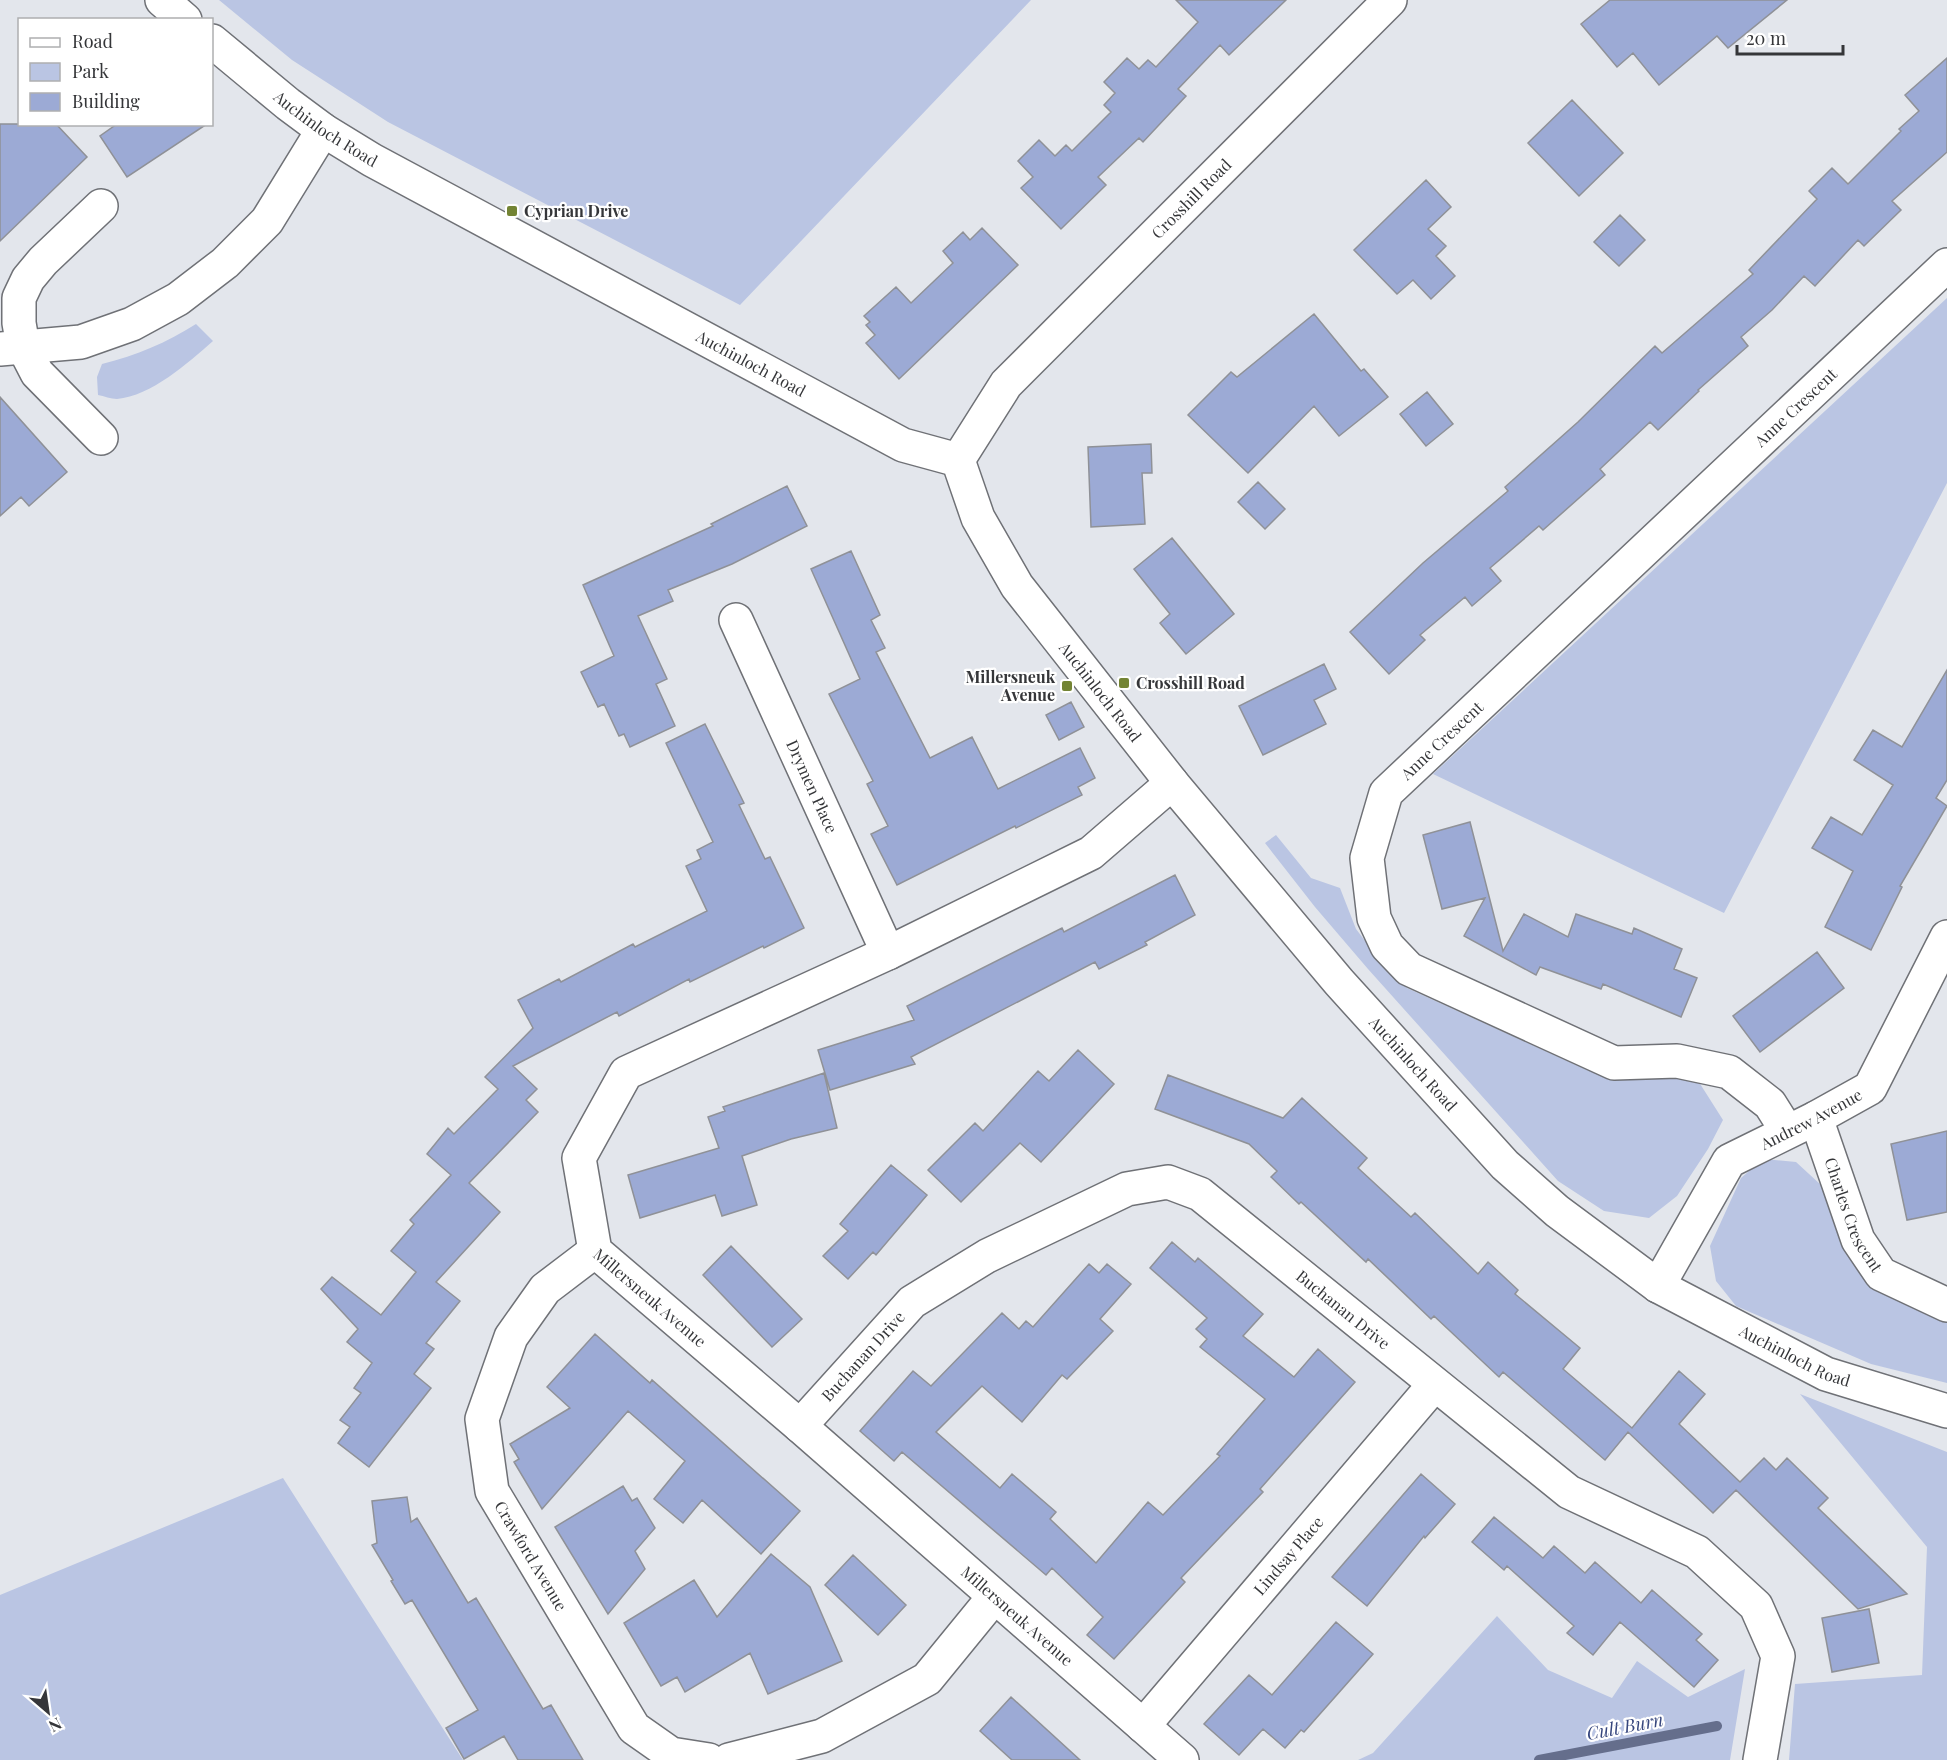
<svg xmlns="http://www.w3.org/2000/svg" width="1947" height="1760" viewBox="0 0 1947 1760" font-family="'Playfair Display',serif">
  <rect width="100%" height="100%" fill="#e3e6ec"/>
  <path fill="#bac5e3" d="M 219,0 L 1031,0 L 740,305 L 388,122 L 292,60 Z
    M 1947,298 L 1947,483 L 1724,913 L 1433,774 Z
    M 196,324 L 213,341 C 188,363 151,396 117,399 C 111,399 104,396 98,395 L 97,377 L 102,364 C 137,355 166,343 196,324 Z
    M 1276,835 L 1311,878 L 1340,888 L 1356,929 L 1379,959 L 1407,988 L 1589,1071 L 1663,1078 L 1697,1079 L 1723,1120 L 1708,1149 L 1677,1196 L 1649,1218 L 1604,1211 L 1558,1181 L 1368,969 L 1315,907 L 1265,843 Z
    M 1763,1159 L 1796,1162 L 1821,1185 L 1846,1247 L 1865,1279 L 1947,1318 L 1947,1383 L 1871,1364 L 1736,1306 L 1716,1281 L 1710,1246 L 1741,1178 Z
    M 1800,1394 L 1947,1452 L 1947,1760 L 1789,1760 L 1795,1684 L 1922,1675 L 1927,1547 Z
    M 283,1478 L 463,1760 L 0,1760 L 0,1595 Z
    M 1497,1616 L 1548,1670 L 1612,1698 L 1637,1661 L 1688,1697 L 1745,1669 L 1730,1760 L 1358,1760 L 1373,1753 Z"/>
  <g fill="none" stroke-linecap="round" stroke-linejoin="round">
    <path stroke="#656e8c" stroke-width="10" d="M 1539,1760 L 1717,1726"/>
  </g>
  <path fill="#9caad5" stroke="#8f9197" stroke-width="1.5" d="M 1176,0 L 1286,0 L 1229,55 L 1220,45 L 1178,89 L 1186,96 L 1143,142 L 1139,138 L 1098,177 L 1106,185 L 1061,229 L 1021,188 L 1033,177 L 1018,161 L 1039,140 L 1055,156 L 1066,145 L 1072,151 L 1111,112 L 1104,105 L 1115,93 L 1104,82 L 1127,58 L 1139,69 L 1148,60 L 1156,67 L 1198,22 Z
    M 1610,0 L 1787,0 L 1728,48 L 1717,36 L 1659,85 L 1633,53 L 1617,67 L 1581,24 Z
    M 1947,58 L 1947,152 L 1892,201 L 1901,210 L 1864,246 L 1858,240 L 1815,286 L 1804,276 L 1772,310 L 1741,337 L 1748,346 L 1698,390 L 1699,391 L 1658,430 L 1650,422 L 1600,469 L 1605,475 L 1543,530 L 1539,526 L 1490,568 L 1501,581 L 1472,606 L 1465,597 L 1420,635 L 1425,640 L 1389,674 L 1350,632 L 1423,563 L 1508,491 L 1505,487 L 1578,422 L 1655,346 L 1662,353 L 1753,274 L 1749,270 L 1817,199 L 1809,191 L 1832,168 L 1848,184 L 1901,131 L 1899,129 L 1919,111 L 1905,95 Z
    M 1572,100 L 1623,153 L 1579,196 L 1528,143 Z
    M 0,124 L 56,124 L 87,157 L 0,241 Z
    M 117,124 L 207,124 L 127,177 L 100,136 Z
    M 1426,180 L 1451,207 L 1428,229 L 1446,246 L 1436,256 L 1455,276 L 1431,299 L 1413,280 L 1397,294 L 1354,250 Z
    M 1620,215 L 1645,240 L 1619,266 L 1594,242 Z
    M 982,228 L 1018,265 L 899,379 L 866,343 L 875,335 L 866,325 L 870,322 L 864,316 L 896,287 L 911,303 L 953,263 L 943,251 L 963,232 L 970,240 Z
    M 1314,314 L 1361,371 L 1364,369 L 1388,397 L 1339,436 L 1314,406 L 1248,473 L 1188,415 L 1231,372 L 1237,377 Z
    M 1427,392 L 1453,424 L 1426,446 L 1400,414 Z
    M 0,397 L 67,472 L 29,506 L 21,497 L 0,516 Z
    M 1151,444 L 1152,473 L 1142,473 L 1145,524 L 1091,527 L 1088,447 Z
    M 1258,482 L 1285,509 L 1265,529 L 1238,502 Z
    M 787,486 L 807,526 L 732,564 L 668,590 L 673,601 L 638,616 L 667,679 L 656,684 L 675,726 L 630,747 L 624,734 L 619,736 L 604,704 L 598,707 L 581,672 L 614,656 L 583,585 L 713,526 L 711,524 Z
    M 1172,538 L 1234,614 L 1186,654 L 1160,623 L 1170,614 L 1134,569 Z
    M 851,551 L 880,615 L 871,620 L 885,648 L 876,652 L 930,758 L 972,737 L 998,789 L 1080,748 L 1095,778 L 1078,787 L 1082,795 L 1016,828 L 1015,826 L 897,885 L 871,834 L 888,826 L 867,784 L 873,781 L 829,694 L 860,679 L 811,569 Z
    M 1324,664 L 1336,689 L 1314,700 L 1326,724 L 1263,755 L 1239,706 Z
    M 1947,670 L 1947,780 L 1936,798 L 1947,806 L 1900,886 L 1902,887 L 1871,950 L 1825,927 L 1853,871 L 1812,848 L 1831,817 L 1862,835 L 1893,785 L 1854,760 L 1873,730 L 1902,747 Z
    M 1071,702 L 1084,727 L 1059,740 L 1046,715 Z
    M 705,724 L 744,803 L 739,805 L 765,859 L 770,857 L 804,928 L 764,948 L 763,946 L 690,982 L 689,979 L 619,1016 L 617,1012 L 513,1066 L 537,1089 L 526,1100 L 538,1112 L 469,1183 L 500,1212 L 436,1282 L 460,1301 L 426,1343 L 434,1349 L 414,1374 L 431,1388 L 369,1467 L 338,1443 L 350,1427 L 340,1420 L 361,1393 L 354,1388 L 372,1363 L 347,1342 L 358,1329 L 321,1289 L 332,1277 L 381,1315 L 416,1272 L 391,1251 L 414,1224 L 410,1220 L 451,1175 L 427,1154 L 448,1128 L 454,1134 L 498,1089 L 485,1077 L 533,1028 L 518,1000 L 559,979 L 561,982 L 633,944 L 635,947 L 707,911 L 686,866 L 701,859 L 697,850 L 713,842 L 666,743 Z
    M 1470,822 L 1503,951 L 1524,914 L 1568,937 L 1576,914 L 1632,934 L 1634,928 L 1682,949 L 1674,969 L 1697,978 L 1681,1017 L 1603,984 L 1601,989 L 1540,967 L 1536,975 L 1464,936 L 1485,898 L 1442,909 L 1423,835 Z
    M 1175,875 L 1195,915 L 1145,942 L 1147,945 L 1099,969 L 1095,962 L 911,1057 L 915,1064 L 830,1090 L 818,1050 L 914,1020 L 907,1006 L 1062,928 L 1064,932 Z
    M 1817,952 L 1844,988 L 1760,1052 L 1733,1016 Z
    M 1078,1050 L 1114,1084 L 1041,1162 L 1020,1143 L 961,1202 L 928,1170 L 975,1123 L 983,1131 L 1038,1071 L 1049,1081 Z
    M 824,1073 L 837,1128 L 791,1139 L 742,1156 L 757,1205 L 722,1216 L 715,1195 L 640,1218 L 628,1175 L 719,1148 L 708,1117 L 725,1111 L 723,1107 Z
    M 1168,1075 L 1283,1118 L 1302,1098 L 1367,1158 L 1358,1168 L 1411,1217 L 1415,1213 L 1478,1274 L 1488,1262 L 1518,1290 L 1515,1294 L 1580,1348 L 1563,1369 L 1632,1428 L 1679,1371 L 1705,1394 L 1679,1424 L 1740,1482 L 1764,1458 L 1776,1470 L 1787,1458 L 1828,1498 L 1818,1508 L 1907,1594 L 1858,1609 L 1736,1490 L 1713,1513 L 1628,1432 L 1605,1460 L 1503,1372 L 1499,1377 L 1434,1316 L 1431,1319 L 1368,1259 L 1366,1262 L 1301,1202 L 1299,1204 L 1271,1177 L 1277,1171 L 1249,1144 L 1155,1109 Z
    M 1947,1131 L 1947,1212 L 1907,1220 L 1891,1144 Z
    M 891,1165 L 927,1195 L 876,1255 L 873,1252 L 848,1279 L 823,1256 L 848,1231 L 840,1224 Z
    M 1172,1242 L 1195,1262 L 1198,1258 L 1263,1314 L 1243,1336 L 1294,1377 L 1318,1349 L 1355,1382 L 1260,1489 L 1263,1492 L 1181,1578 L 1185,1582 L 1114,1659 L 1087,1635 L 1103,1617 L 1052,1568 L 1046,1575 L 902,1452 L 894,1461 L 860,1431 L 913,1371 L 931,1386 L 1002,1313 L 1019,1329 L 1026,1321 L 1033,1327 L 1089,1264 L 1099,1273 L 1107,1264 L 1131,1284 L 1100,1319 L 1113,1331 L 1067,1379 L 1062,1375 L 1022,1422 L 982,1386 L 936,1432 L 1000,1488 L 1012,1474 L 1056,1512 L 1050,1519 L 1096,1563 L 1148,1502 L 1163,1515 L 1220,1456 L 1217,1454 L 1265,1399 L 1200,1347 L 1207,1339 L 1196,1329 L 1207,1318 L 1150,1268 Z
    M 731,1246 L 802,1319 L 772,1347 L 703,1275 Z
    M 595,1334 L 650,1383 L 652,1380 L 800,1511 L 761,1554 L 702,1500 L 683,1523 L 654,1499 L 685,1461 L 628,1411 L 542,1509 L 514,1462 L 519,1459 L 510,1444 L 570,1408 L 547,1387 Z
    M 1421,1474 L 1455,1504 L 1425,1538 L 1424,1536 L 1367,1606 L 1332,1577 Z
    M 623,1486 L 632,1501 L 637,1498 L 655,1528 L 635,1551 L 645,1569 L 608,1614 L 555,1527 Z
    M 407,1497 L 411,1522 L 417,1518 L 468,1603 L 476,1598 L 543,1709 L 551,1705 L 583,1760 L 518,1760 L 504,1736 L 464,1759 L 446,1728 L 478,1710 L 412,1600 L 405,1604 L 391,1581 L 393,1580 L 372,1545 L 377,1543 L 372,1501 Z
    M 1494,1517 L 1543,1558 L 1554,1546 L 1585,1573 L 1595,1562 L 1641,1603 L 1652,1590 L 1702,1634 L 1696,1640 L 1718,1660 L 1694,1687 L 1620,1622 L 1593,1655 L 1567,1633 L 1574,1626 L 1507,1566 L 1504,1570 L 1472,1542 Z
    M 771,1554 L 810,1587 L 842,1661 L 768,1694 L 750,1653 L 685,1692 L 677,1677 L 661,1686 L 624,1623 L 694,1580 L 717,1617 Z
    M 853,1555 L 906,1605 L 878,1635 L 825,1585 Z
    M 1869,1609 L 1879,1663 L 1832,1672 L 1822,1618 Z
    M 1336,1622 L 1373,1654 L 1304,1732 L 1301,1730 L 1285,1748 L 1263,1729 L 1239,1755 L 1204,1724 L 1249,1675 L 1272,1695 Z
    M 1011,1697 L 1080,1760 L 1012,1760 L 980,1731 Z"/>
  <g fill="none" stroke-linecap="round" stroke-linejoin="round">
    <g stroke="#6f7176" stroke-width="36">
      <g id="minor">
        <path d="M 0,349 L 81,342 L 132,324 L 178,299 L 225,263 L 267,221 L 323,130"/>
        <path d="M 101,438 L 37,373 L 23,346 L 19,323 L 19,298 L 28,279 L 43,261 L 101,206"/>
        <path id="s1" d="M 736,620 L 888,953"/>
        <path id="s2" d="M 1172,783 L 1091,853 L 888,953 L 626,1073 L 579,1158 L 595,1251 L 800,1426 L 1182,1760"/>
        <path id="s3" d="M 1816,1118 L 1858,1240 L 1881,1274 L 1947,1305"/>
        <path id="s4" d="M 1787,1131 L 1770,1104 L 1729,1072 L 1677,1061 L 1614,1063 L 1409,969 L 1387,946 L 1374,918 L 1367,858 L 1386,793 L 1947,265"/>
        <path id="s5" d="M 595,1251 L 545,1289 L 511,1337 L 482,1419 L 492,1491 L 634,1728 L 671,1754 L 709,1760"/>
        <path id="s6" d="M 1658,1286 L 1729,1161 L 1816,1118 L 1870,1088 L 1947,937"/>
        <path id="s7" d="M 800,1426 L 912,1302 L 987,1256 L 1127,1189 L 1168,1182 L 1200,1194 L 1569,1492 L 1697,1552 L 1756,1606 L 1778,1656 L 1760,1760"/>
        <path id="s8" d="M 1143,1726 L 1434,1385"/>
        <path d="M 729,1760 L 822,1736 L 927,1679 L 994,1597"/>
      </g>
    </g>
    <g stroke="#6f7176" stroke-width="36">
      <g id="secondary">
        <path d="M 162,0 L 185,20"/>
        <path id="s9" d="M 212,41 L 288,104 L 323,130 L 372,160 L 903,445 L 958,460 L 978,518 L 1017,586 L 1172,783 L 1339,982 L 1505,1165 L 1557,1211 L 1658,1286 L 1826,1374 L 1947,1411"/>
        <path id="s10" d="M 958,460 L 1006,384 L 1390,0"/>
      </g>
    </g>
    <use href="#minor" stroke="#fff" stroke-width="33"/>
    <use href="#secondary" stroke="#fff" stroke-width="33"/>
  </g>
  <g fill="#738434" stroke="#fff" stroke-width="2">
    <rect x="506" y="205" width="12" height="12" rx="3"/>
    <rect x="1118" y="677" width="12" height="12" rx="3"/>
    <rect x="1061" y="680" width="12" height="12" rx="3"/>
  </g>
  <g text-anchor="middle" stroke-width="4.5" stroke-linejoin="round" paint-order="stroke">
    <g font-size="16" fill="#353639" stroke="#fff">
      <text dy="6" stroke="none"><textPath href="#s9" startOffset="144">Auchinloch Road</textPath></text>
      <text dy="6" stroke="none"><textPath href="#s10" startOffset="352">Crosshill Road</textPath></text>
      <text dy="6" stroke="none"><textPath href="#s9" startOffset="630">Auchinloch Road</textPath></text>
      <text dy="6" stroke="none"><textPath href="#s4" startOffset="1179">Anne Crescent</textPath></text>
      <text dy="6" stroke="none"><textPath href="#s9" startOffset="1134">Auchinloch Road</textPath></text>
      <text dy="6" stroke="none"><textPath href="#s4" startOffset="693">Anne Crescent</textPath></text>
      <text dy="6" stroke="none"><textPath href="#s1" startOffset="183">Drymen Place</textPath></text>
      <text dy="6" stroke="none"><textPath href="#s9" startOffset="1620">Auchinloch Road</textPath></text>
      <text dy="6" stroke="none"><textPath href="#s6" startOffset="236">Andrew Avenue</textPath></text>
      <text dy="6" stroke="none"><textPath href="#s3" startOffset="104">Charles Crescent</textPath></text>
      <text dy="6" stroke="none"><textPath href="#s2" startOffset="885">Millersneuk Avenue</textPath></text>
      <text dy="6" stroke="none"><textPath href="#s7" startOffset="670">Buchanan Drive</textPath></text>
      <text dy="6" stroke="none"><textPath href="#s7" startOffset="94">Buchanan Drive</textPath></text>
      <text dy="6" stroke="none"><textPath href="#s9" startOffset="2106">Auchinloch Road</textPath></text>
      <text dy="6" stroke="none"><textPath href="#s8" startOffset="224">Lindsay Place</textPath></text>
      <text dy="6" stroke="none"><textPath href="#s5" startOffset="357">Crawford Avenue</textPath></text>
      <text dy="6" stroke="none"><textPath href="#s2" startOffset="1371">Millersneuk Avenue</textPath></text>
    </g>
    <g font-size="16" font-weight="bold" fill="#353639" stroke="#fff" text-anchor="start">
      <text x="524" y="217">Cyprian Drive</text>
      <text x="1055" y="683" text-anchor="end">Millersneuk<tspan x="1055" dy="18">Avenue</tspan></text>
      <text x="1136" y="689">Crosshill Road</text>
    </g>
    <g font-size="18" font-style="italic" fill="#36467d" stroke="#fff">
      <text transform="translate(1625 1727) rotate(-11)" y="6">Cult Burn</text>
    </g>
  </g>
  <rect x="18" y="18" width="195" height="108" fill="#ffffff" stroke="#aeafb0" stroke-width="1.5"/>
  <rect x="30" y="38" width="30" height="9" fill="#ffffff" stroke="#aeafb0" stroke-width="1.5"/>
  <text x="72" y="48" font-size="18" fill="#353639">Road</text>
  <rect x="30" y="63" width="30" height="18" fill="#bac5e3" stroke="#aeafb0" stroke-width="1.5"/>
  <text x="72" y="78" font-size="18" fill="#353639">Park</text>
  <rect x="30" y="93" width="30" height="18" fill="#9caad5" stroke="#aeafb0" stroke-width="1.5"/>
  <text x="72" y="108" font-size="18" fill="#353639">Building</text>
  <g transform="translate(48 1712) rotate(151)" stroke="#ffffff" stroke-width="4.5" paint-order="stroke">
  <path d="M0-4.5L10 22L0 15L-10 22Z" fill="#353639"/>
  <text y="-9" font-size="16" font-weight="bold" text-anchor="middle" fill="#353639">N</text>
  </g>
  <path d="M1737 45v9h106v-9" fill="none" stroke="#353639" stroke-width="3"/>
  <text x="1746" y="45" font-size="18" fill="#353639" stroke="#ffffff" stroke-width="4.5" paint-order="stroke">20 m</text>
</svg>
